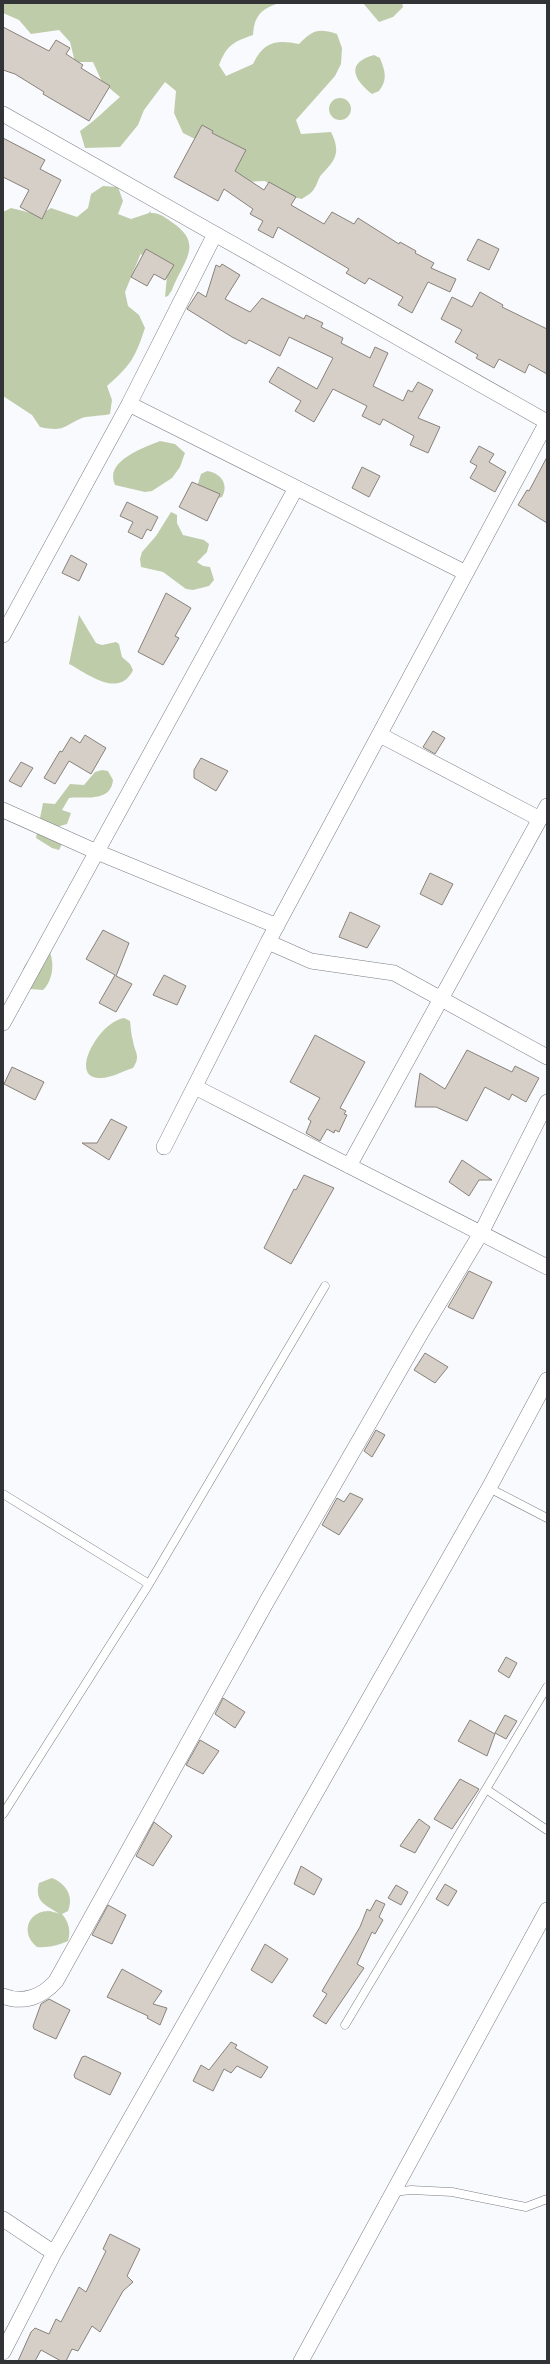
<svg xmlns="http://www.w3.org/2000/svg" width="550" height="2364" viewBox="0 0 550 2364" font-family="Poppins,sans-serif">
  <rect width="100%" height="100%" fill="#f9fafe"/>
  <path fill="#bfccaa" d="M 3,3 L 279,3 C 261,9 254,16 253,35 C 233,42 227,45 219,65 L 226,76 L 253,64 C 263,42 276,39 299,44 C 313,30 318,28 337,34 L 342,48 L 341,64 L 335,76 L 296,120 L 301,134 L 331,132 C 341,152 336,160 321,175 C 318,179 317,185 314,189 C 312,193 306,196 302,199 L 288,196 L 265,181 L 241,182 L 195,139 L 183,133 L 174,113 L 176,91 L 165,82 L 144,110 L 138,125 L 120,147 L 85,148 L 80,131 C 95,121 107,108 120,97 L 102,82 L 93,62 L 75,62 L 70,42 L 59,30 L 31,34 L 19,20 L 3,13 Z
    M 363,3 L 402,3 L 403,7 L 393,17 L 379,22 Z
    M 374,55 L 380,58 C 385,71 388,79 379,91 L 372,94 C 354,80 345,63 374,55 Z
    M329 109a11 11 0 1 1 22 0a11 11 0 1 1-22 0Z
    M 103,186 L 118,187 L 123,201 L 118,214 L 131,219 L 149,213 L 150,211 L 151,213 C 159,212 166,218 173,223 C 205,245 182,262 172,290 L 168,296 L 165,297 L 167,276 L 148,252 L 141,255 L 141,253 L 125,292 L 128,306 L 139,315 L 145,328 C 135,358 131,365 107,386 L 112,400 L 110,414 C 102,416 88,416 82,418 C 62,427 64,432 40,427 L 32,415 L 3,396 L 3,212 L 11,208 L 40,215 L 51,208 L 77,217 L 88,208 L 91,194 Z
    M 160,441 L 175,444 L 185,453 L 180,467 L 172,478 L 152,491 L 145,492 L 115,485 C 104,461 143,448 160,441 Z
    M 207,471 C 221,473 229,484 222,497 L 216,499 L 197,487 L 201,474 Z
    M 171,512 L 177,515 L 177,523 L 183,535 L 204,540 L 209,544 L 207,552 L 197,562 L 203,566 L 210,567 L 214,580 L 209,586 L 193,590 L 186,589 L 163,572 L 141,567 L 140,559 L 142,552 L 156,536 Z
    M 79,615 L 96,643 L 102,645 L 116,642 L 119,644 L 122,657 L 130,664 L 133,670 C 119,700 85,672 69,664 Z
    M 102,770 L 108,771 L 113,780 C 111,803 84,796 69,798 L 62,810 L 71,813 L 67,824 L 57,827 L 62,844 L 59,850 L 52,848 L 36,838 L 43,803 L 55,804 L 70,784 L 84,785 L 95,772 Z
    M 49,950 C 55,962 53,981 43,990 L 30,989 L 26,983 L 23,969 C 30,956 35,953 49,950 Z
    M 124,1018 L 130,1021 C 131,1028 131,1035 133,1041 C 135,1053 141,1056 133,1068 C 123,1071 111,1078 101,1078 C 67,1080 98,1022 124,1018 Z
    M 52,1878 C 66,1884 74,1895 68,1911 L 62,1914 C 69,1922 71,1931 68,1941 C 59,1945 48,1948 37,1947 C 21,1935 26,1912 48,1911 C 51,1911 57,1913 60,1914 C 46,1905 34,1902 39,1883 Z"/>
  <path fill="#d6cfc7" stroke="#88827b" d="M 3,27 L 49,51 L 56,40 L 70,48 L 66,54 L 83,65 L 81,68 L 110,86 L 89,121 L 43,94 L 44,92 L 15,74 L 3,70 Z
    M 202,125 L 213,131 L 212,133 L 246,150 L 235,171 L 264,190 L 269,182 L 296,197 L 291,205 L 324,224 L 332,212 L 354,224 L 358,218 L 399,244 L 400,242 L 416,251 L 415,253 L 434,263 L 431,268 L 456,279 L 450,292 L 428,282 L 412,313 L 398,305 L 403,297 L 369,278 L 365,284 L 346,273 L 349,269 L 278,227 L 273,238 L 258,230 L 263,221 L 250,214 L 253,209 L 224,189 L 218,201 L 174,177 Z
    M 3,138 L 45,160 L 40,169 L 61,180 L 42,219 L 20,207 L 29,190 L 3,177 Z
    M 478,239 L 499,249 L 489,270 L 467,260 Z
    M 146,249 L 174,265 L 165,280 L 154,274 L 147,286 L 131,277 Z
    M 222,264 L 240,275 L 225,299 L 250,312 L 262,298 L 304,319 L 306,315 L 323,323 L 321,327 L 343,338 L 341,343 L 370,358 L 375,347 L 388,353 L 373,386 L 403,401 L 408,390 L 412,392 L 418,382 L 433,390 L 418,418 L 440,427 L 428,453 L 410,445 L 414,436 L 383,419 L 380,425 L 362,416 L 367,406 L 333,389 L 314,422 L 295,411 L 301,401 L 269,382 L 278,367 L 317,389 L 333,358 L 289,337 L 280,356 L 249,340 L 246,344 L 232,337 L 187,309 L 198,292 L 206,297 L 216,265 L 220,267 Z
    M 480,292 L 503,305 L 502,307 L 547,329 L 547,374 L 529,364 L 525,373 L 499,359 L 494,368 L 476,358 L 478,355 L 455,342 L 462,330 L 441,319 L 452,297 L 472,307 Z
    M 479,446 L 494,454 L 489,462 L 506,472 L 495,492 L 470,478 L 477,466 L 470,462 Z
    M 547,457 L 547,523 L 518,505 L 527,490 L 529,491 Z
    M 362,467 L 380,476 L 369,497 L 352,488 Z
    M 192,482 L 220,494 L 207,521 L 179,507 Z
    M 127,502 L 158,517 L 151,531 L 147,529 L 142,539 L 128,532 L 133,522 L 120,516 Z
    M 71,555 L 87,564 L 79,581 L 62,573 Z
    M 166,593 L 191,608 L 175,636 L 179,638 L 163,665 L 138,652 Z
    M 433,731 L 445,738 L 435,754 L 423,747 Z
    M 85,735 L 106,748 L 91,774 L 69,761 L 55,784 L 44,778 L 60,751 L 62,752 L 71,737 L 80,743 Z
    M 201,758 L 228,771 L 216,791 L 194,778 L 194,770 Z
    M 21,762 L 33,768 L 21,787 L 9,781 Z
    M 430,873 L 453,884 L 442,905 L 420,894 Z
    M 350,912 L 380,926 L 367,948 L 339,937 Z
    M 103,930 L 129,943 L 116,976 L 132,984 L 116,1012 L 99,1003 L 115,975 L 86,959 Z
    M 164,975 L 186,986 L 177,1005 L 153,995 Z
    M 315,1035 L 365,1062 L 340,1108 L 346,1111 L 344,1114 L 347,1115 L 339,1132 L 335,1130 L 334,1133 L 327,1129 L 320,1141 L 306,1133 L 311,1121 L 308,1119 L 320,1098 L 290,1082 Z
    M 467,1050 L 512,1072 L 515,1066 L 539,1078 L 526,1102 L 512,1094 L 509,1100 L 485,1087 L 467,1121 L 436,1107 L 415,1107 L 420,1073 L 445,1089 Z
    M 12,1067 L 44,1082 L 35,1100 L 4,1084 Z
    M 111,1119 L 127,1127 L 109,1160 L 82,1143 L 97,1143 Z
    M 462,1160 L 492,1180 L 479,1180 L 469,1196 L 449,1182 Z
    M 304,1175 L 334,1188 L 291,1264 L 264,1248 L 294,1189 L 296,1190 Z
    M 469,1271 L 492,1282 L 473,1319 L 448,1307 Z
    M 425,1353 L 448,1367 L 435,1383 L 414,1370 Z
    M 376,1430 L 385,1435 L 372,1457 L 364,1451 Z
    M 350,1493 L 363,1499 L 339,1535 L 322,1525 L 337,1498 L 344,1502 Z
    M 506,1657 L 517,1663 L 509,1678 L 498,1671 Z
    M 223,1698 L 245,1712 L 235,1728 L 215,1714 Z
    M 505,1715 L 517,1721 L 506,1739 L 495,1733 Z
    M 470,1720 L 495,1734 L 487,1756 L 458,1741 Z
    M 200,1740 L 219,1751 L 203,1774 L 186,1765 Z
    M 460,1779 L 479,1789 L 452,1829 L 434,1819 Z
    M 419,1819 L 430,1827 L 415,1853 L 400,1846 Z
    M 154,1822 L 172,1836 L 153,1866 L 136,1856 Z
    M 301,1866 L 322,1879 L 314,1895 L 294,1884 Z
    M 445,1884 L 457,1891 L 448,1906 L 436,1899 Z
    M 396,1885 L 408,1892 L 401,1905 L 388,1898 Z
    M 376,1900 L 385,1904 L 379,1917 L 383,1920 L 375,1934 L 372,1932 L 357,1964 L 364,1968 L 326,2024 L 313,2016 L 327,1994 L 322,1991 L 360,1927 L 367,1909 L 370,1911 Z
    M 108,1905 L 126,1915 L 112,1944 L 92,1935 Z
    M 265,1944 L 288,1959 L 272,1983 L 251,1970 Z
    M 122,1969 L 162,1991 L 153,2004 L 167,2008 L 160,2025 L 147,2018 L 148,2016 L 107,1997 Z
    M 49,1999 L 70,2010 L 56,2039 L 34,2029 L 33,2026 L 41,2004 Z
    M 231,2042 L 237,2045 L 235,2048 L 268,2067 L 261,2078 L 237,2066 L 231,2073 L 224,2069 L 213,2091 L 193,2081 L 201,2065 L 209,2070 Z
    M 85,2056 L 121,2073 L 110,2095 L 75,2078 L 74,2075 L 82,2057 Z
    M 110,2234 L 140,2249 L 127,2276 L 133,2282 L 123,2291 L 100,2332 L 92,2326 L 78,2351 L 72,2349 L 66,2361 L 61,2361 L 41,2350 L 35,2361 L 18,2361 L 31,2332 L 35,2328 L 49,2334 L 56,2319 L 61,2322 L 79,2287 L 86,2292 L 106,2251 L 103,2249 Z"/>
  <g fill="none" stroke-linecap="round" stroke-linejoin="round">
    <g stroke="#7a7d85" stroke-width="9">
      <path id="lane" d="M 489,1488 L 547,1518
        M 3,1494 L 149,1584
        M 486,1789 L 547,1830
        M 3,1814 L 149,1584 L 325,1286
        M 345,2025 L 547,1687
        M 393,2192 L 411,2190 L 452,2192 L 526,2207 L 547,2199"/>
    </g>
    <g stroke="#7a7d85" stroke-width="16">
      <path id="street" d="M 3,114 L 547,422
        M 129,404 L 466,573
        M 3,635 L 129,404 L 215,234
        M 380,735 L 540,819
        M 3,810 L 97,852 L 277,926
        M 268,942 L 311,961 L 394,973 L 547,1057
        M 3,1023 L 296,488
        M 195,1087 L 547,1267
        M 164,1147 L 268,942 L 547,422
        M 349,1166 L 547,806
        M 3,1996 C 23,2004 42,1997 56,1981 L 267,1601 L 421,1333 L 481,1233 L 547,1102
        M 3,2219 L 54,2253
        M 3,2352 L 54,2253 L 489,1488 L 547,1380
        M 301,2361 L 547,1910"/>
    </g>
    <use href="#lane" stroke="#fff" stroke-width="8"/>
    <use href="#street" stroke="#fff" stroke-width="15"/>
  </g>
  <rect width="550" height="2364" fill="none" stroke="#313336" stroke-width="8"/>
</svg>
